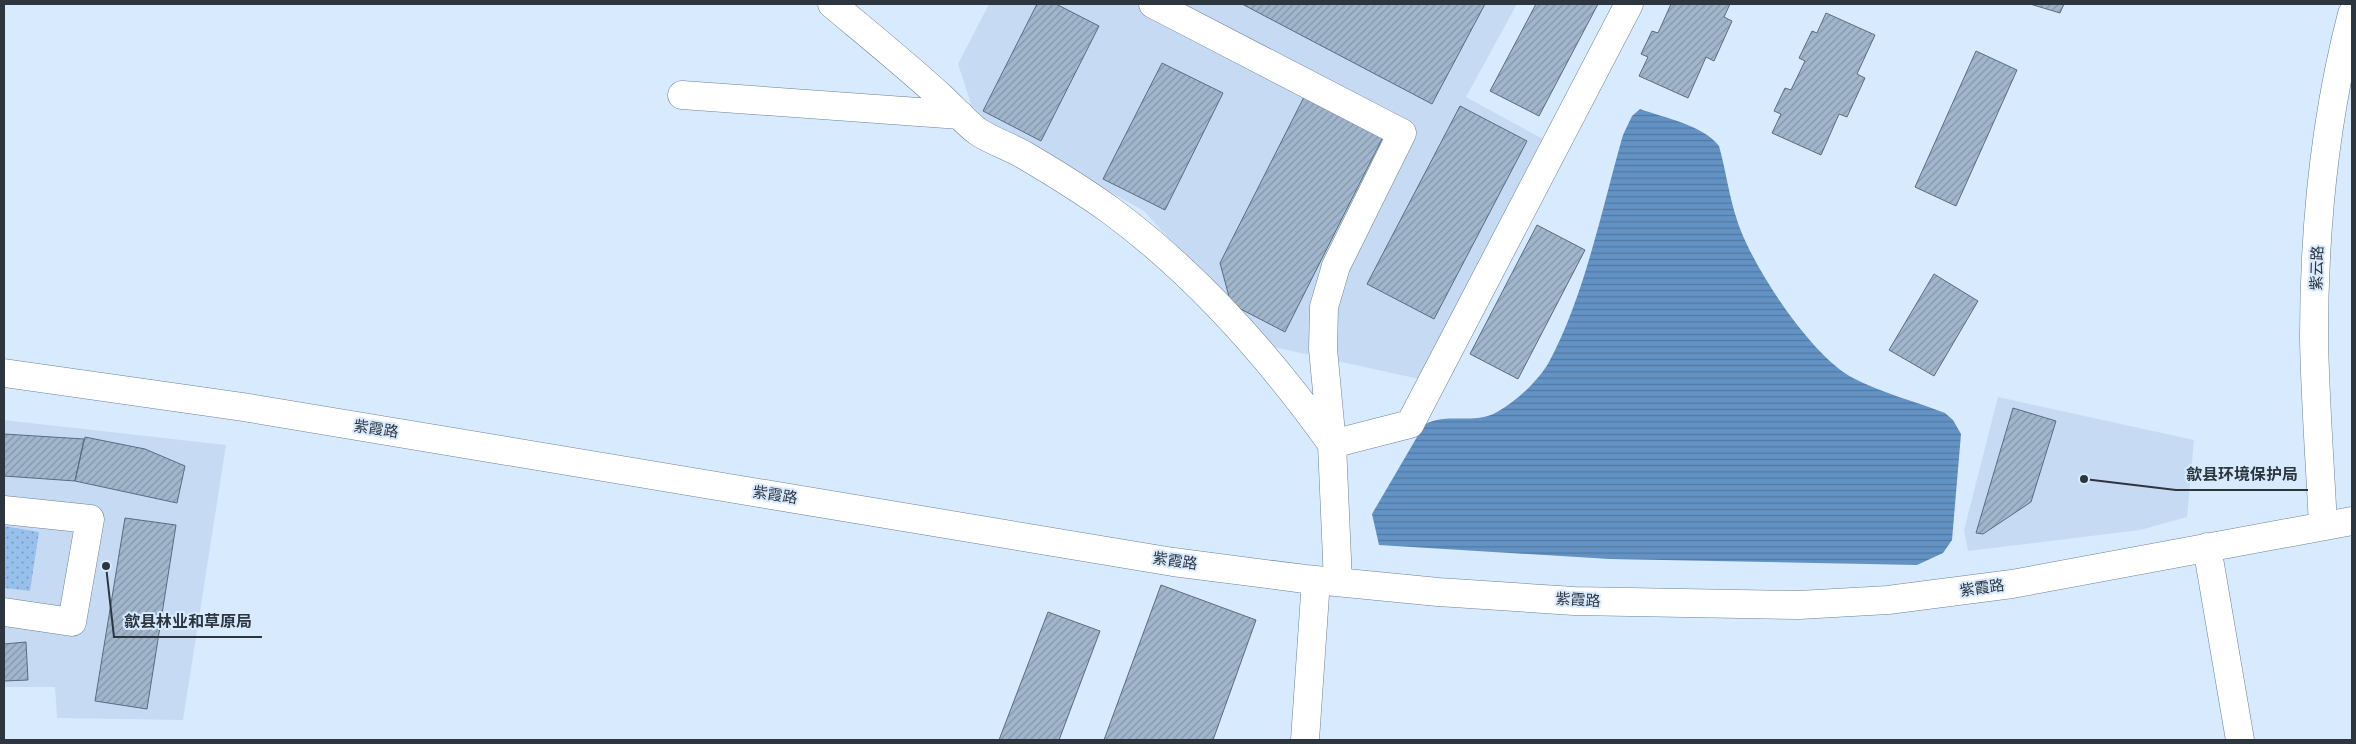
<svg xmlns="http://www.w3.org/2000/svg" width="2356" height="744" viewBox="0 0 2356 744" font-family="'Times New Roman','Noto Sans SC',serif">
  <defs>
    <pattern id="grass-dots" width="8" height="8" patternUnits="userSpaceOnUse" patternTransform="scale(1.25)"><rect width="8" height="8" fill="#98c0ec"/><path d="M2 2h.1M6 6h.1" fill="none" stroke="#7c9dc1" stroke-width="1.8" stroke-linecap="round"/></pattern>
    <pattern id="water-rules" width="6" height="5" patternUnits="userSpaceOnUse" patternTransform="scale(1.25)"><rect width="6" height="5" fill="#6392c4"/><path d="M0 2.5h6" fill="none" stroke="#5278a1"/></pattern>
    <pattern id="building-hatch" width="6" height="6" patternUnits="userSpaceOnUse" patternTransform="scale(1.25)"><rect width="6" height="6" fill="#a1b6cd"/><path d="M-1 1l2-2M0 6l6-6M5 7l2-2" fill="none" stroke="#8495a8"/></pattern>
  </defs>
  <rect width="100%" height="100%" fill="#d8eafd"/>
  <path fill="#c6dbf3" d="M 989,4 L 1517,4 L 1466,97 L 1543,139 L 1419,379 L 1264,345 L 1144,211 L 975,116 L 958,64 Z
    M 1998,397 L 2194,440 L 2187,517 L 2140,530 L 1968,551 L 1964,530 Z
    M 4,420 L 226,445 L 183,720 L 57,718 L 55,687 L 4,687 Z"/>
  <path fill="url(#grass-dots)" d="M 4,526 L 39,532 L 30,591 L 4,588 Z"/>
  <path fill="url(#water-rules)" d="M 1640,109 C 1665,118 1703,125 1719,146 C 1726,171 1729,196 1737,220 C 1751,265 1811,356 1853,378 C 1879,392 1917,402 1945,413 L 1953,420 L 1961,434 L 1952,540 L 1943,553 L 1917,565 L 1610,559 L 1379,545 L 1372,514 L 1424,425 C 1445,412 1475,425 1497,412 C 1517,401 1538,381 1549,362 C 1585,295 1602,208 1623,135 L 1632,116 Z"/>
  <path fill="url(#building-hatch)" stroke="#596c81" d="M 1037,4 L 1056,4 L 1099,26 L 1041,141 L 983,111 Z
    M 1242,4 L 1485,4 L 1432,104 Z
    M 1536,4 L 1598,4 L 1539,116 L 1490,91 Z
    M 1671,4 L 1730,4 L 1724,17 L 1732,21 L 1714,61 L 1706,57 L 1688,98 L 1639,76 L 1648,57 L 1641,54 L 1652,31 L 1658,33 Z
    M 2030,4 L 2064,4 L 2060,13 Z
    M 1826,13 L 1875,35 L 1857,74 L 1865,78 L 1847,117 L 1839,114 L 1821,155 L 1772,133 L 1781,114 L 1774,111 L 1785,88 L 1791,90 L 1805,61 L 1799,58 L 1812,31 L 1817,33 Z
    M 1976,51 L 2017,70 L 1956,206 L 1915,187 Z
    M 1162,63 L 1223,93 L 1165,210 L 1103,179 Z
    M 1305,95 L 1384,135 L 1285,332 L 1231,304 L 1220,263 Z
    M 1460,106 L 1527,141 L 1434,319 L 1367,284 Z
    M 1537,225 L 1585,250 L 1518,379 L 1470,354 Z
    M 1934,274 L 1978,301 L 1934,376 L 1889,350 Z
    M 2013,408 L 2056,421 L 2031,502 L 1983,534 L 1976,533 Z
    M 4,434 L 84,439 L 75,481 L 4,476 Z
    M 85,437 L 145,449 L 185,466 L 177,503 L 75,481 Z
    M 125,518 L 176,525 L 147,709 L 95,701 Z
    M 1161,585 L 1256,620 L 1213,740 L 1104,740 Z
    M 1048,612 L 1100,631 L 1059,740 L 999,740 Z
    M 26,642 L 28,680 L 4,681 L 4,644 Z"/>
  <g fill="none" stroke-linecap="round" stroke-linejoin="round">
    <g stroke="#6d8096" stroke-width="29">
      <path id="minor" d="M 832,4 C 869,35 906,65 941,97 C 953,108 964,121 977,131 C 991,141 1009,146 1024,155 C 1053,172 1082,190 1110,210 C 1197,274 1269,356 1332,444
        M 1153,4 L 1402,133 L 1336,266 L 1324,307 L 1323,349 L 1332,444 L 1338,582
        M 682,95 L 960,115
        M 4,373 L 243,407 L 1173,562 L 1305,579 L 1438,592 L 1574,601 L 1799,605 L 1888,600 L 2012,584 L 2352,521
        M 1332,444 L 1410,424 L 1629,4
        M 4,510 L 90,519 L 72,622 L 4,612
        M 2323,526 C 2320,463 2315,400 2314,337 C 2314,229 2325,118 2352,14
        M 2207,547 L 2240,740
        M 1305,740 L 1316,580"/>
    </g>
    <use href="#minor" stroke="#fff" stroke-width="28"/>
  </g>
  <g text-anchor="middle" stroke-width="4" stroke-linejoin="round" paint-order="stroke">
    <g font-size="15" fill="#2d353f" stroke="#d8eafd">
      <text transform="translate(2317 268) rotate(-88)" y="5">紫云路</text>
      <text transform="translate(376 429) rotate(9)" y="5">紫霞路</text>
      <text transform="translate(775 495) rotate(9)" y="5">紫霞路</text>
      <text transform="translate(1175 561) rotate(8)" y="5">紫霞路</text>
      <text transform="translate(1982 588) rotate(-8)" y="5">紫霞路</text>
      <text transform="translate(1578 600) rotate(3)" y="5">紫霞路</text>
    </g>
  </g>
  <path fill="none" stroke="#2d353f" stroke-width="2" d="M2084 479L2176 490H2308M106 566L114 637H262"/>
  <g fill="#2d353f" stroke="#d8eafd" stroke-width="2">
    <circle cx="2084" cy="479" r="5"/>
    <circle cx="106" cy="566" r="5"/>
  </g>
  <g font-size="16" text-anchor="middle" font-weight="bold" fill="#2d353f" stroke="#d8eafd" stroke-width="4" stroke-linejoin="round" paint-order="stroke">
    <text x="2242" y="480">歙县环境保护局</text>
    <text x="188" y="627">歙县林业和草原局</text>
  </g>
  <rect width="2356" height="744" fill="none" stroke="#2d353f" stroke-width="10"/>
</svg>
